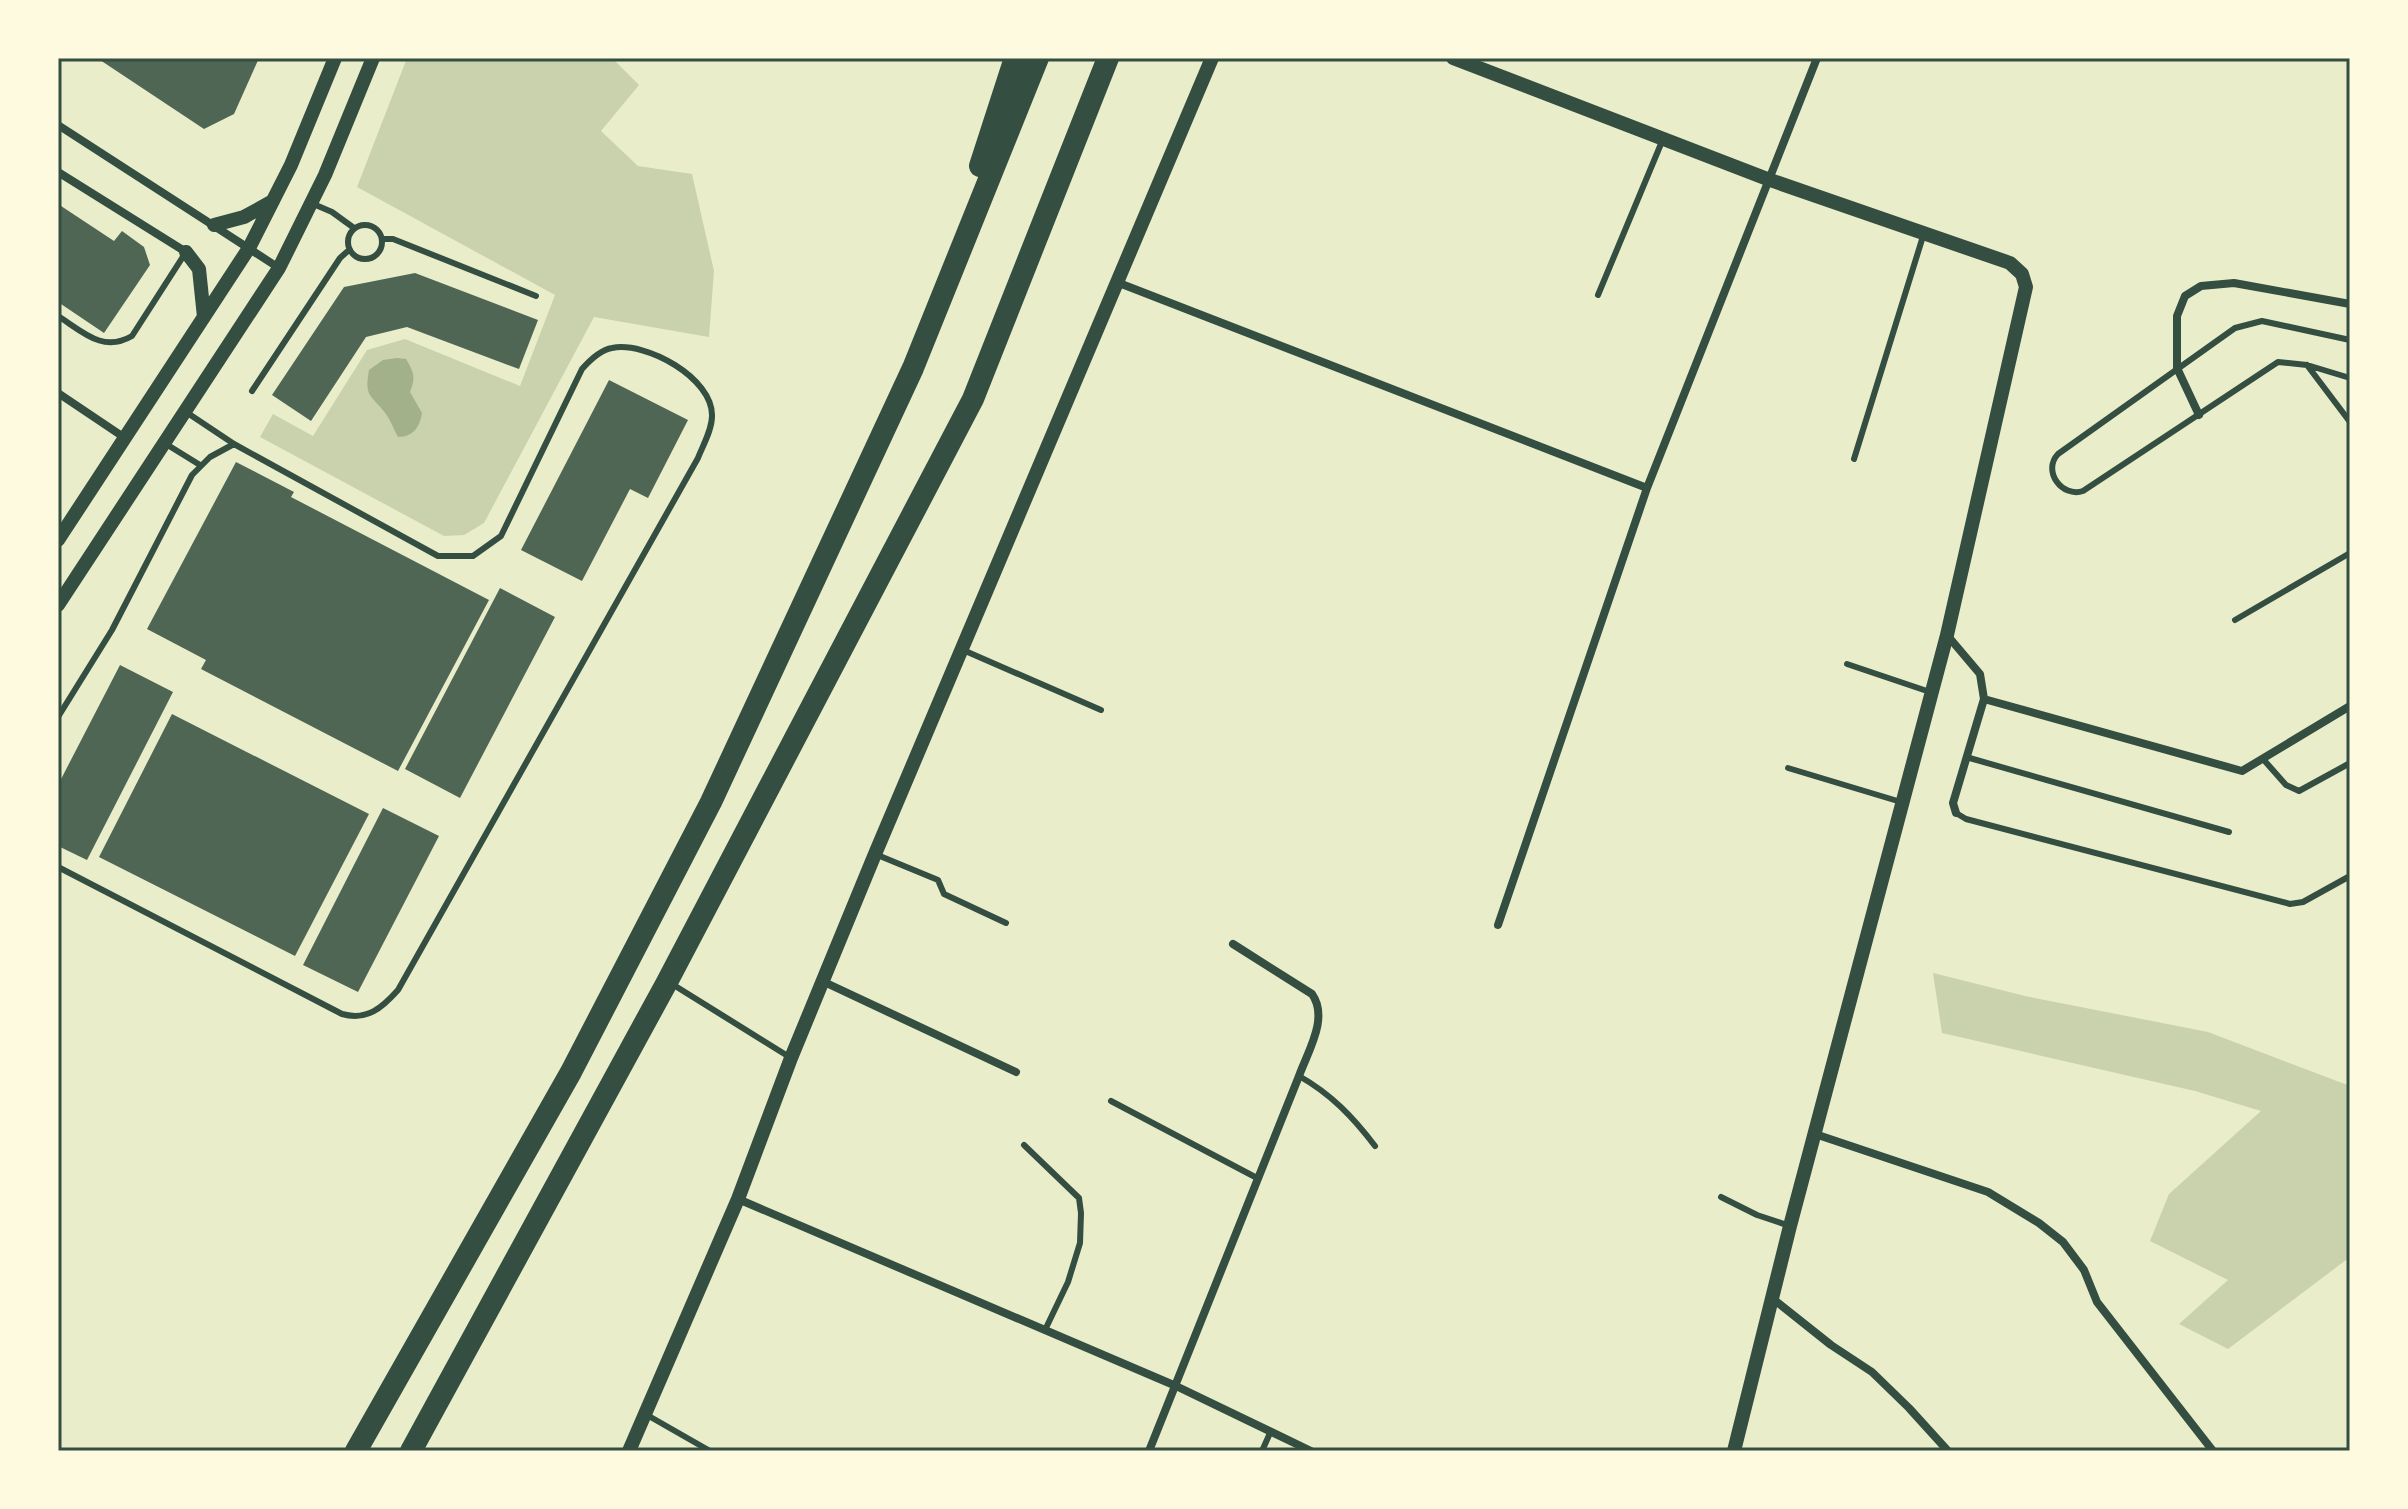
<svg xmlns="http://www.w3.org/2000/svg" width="2408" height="1509" viewBox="0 0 2408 1509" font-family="Quicksand,sans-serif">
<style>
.green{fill:#cad2ad}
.water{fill:#a3b18a}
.building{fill:#4f6655}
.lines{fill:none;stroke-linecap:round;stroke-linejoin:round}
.service{stroke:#344e41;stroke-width:6}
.minor{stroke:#344e41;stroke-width:8}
.tertiary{stroke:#344e41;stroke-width:14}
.trunk{stroke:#344e41;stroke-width:22}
.neatline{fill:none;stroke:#344e41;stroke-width:3}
</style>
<rect width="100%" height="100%" fill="#e9edc9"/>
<path class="green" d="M407 58H612L639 85 601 131 638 166 692 174 714 271 709 337 594 317 484 523 464 535 444 536 260 437 273 414 313 436 367 350 405 339 520 386 555 295 357 187Z
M1933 973 2025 996 2208 1032 2350 1086V1257L2228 1349 2179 1324 2228 1280 2150 1241 2169 1194 2261 1111 2195 1091 1942 1033Z"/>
<path class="water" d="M397 358 406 359C414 372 416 378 410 392L422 413C420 426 414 437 398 437 394 430 391 421 386 414 371 394 364 398 369 370L383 360Z"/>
<path class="building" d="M97 58H259L234 114 204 129Z
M58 204 114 241 122 231 144 247 150 265 104 333 58 302Z
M415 273 538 320 519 369 407 327 366 337 311 421 272 395 344 287Z
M609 380 688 420 648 498 630 489 582 581 521 550Z
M236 462 294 492 291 497 489 600 398 771 201 669 206 660 147 629Z
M500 588 555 617 460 798 405 769Z
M120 665 173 692 87 860 58 846V785Z
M172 714 369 814 295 956 99 857Z
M383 808 439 836 358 992 303 965Z"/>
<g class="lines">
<path class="service" d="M311 203 332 212 354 228
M348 242a17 17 0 1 1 34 0a17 17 0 1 1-34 0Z
M382 239H393L536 296
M1598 295 1663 139
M58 316C83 332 103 353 132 336L186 252
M2350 340 2262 321 2235 328 2058 454C2042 471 2062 498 2083 491L2278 362 2307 365 2350 378
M2307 365 2350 422
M252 391 340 258 349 250
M166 444 200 465
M1854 459 1924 233
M2235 620 2350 553
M963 650 1101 710
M1847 664 1930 692
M58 717 112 630 192 475 210 457 234 444
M1966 757 2229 832
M2263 759 2286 785 2299 791 2350 763
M1788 768 1901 802
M1956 813 1966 819 2290 904 2303 902 2350 876
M875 854 938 880 944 894 1006 923
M58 867 342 1014C367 1021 382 1008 398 990L698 458C703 445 712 430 712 416 713 378 646 341 612 348 600 350 590 360 582 369L501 536 473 556H438L234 444 186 412
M672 984 791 1058
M1299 1076C1331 1094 1353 1117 1375 1146
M1111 1101 1257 1178
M1024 1145 1079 1198 1081 1213 1080 1243 1068 1282 1045 1330
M1721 1197 1757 1215 1790 1226
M647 1415 710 1451
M1262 1451 1270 1433"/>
<path class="minor" d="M58 125 279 268
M58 172 186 252
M1119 283 1647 488
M58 393 125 438
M2199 415 2177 368V316L2185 296 2201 286 2234 283 2350 304
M1947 635 1980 674 1984 699 2242 771 2350 706
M1956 813 1953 803 1984 699
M1498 925 1647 488 1817 58
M822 981 1016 1072
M1815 1134 1988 1192 2039 1223 2063 1242 2084 1270 2097 1302 2213 1451
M738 1199 1176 1386 1311 1451
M1772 1298 1831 1345 1872 1372 1909 1408 1948 1451
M1149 1451 1299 1076C1308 1051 1329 1018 1312 994L1233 944"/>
<path class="tertiary" d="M1453 58 1770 180 2010 263 2022 274 2026 287 1947 635 1790 1226 1734 1451
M214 225 244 217 273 201
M186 252 199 269 204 317
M58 540 249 248 291 165 335 58
M58 605 279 268 325 175 373 58
M629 1451 738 1199 791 1058 875 854 1212 58"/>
<path class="trunk" d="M980 166 1015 58
M356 1451 571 1072 711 802 913 368 1038 58
M411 1451 666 984 973 399 1108 58"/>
</g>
<rect width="2408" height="1509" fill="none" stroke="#fefae0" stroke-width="120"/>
<rect x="60" y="60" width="2288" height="1389" class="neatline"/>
</svg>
